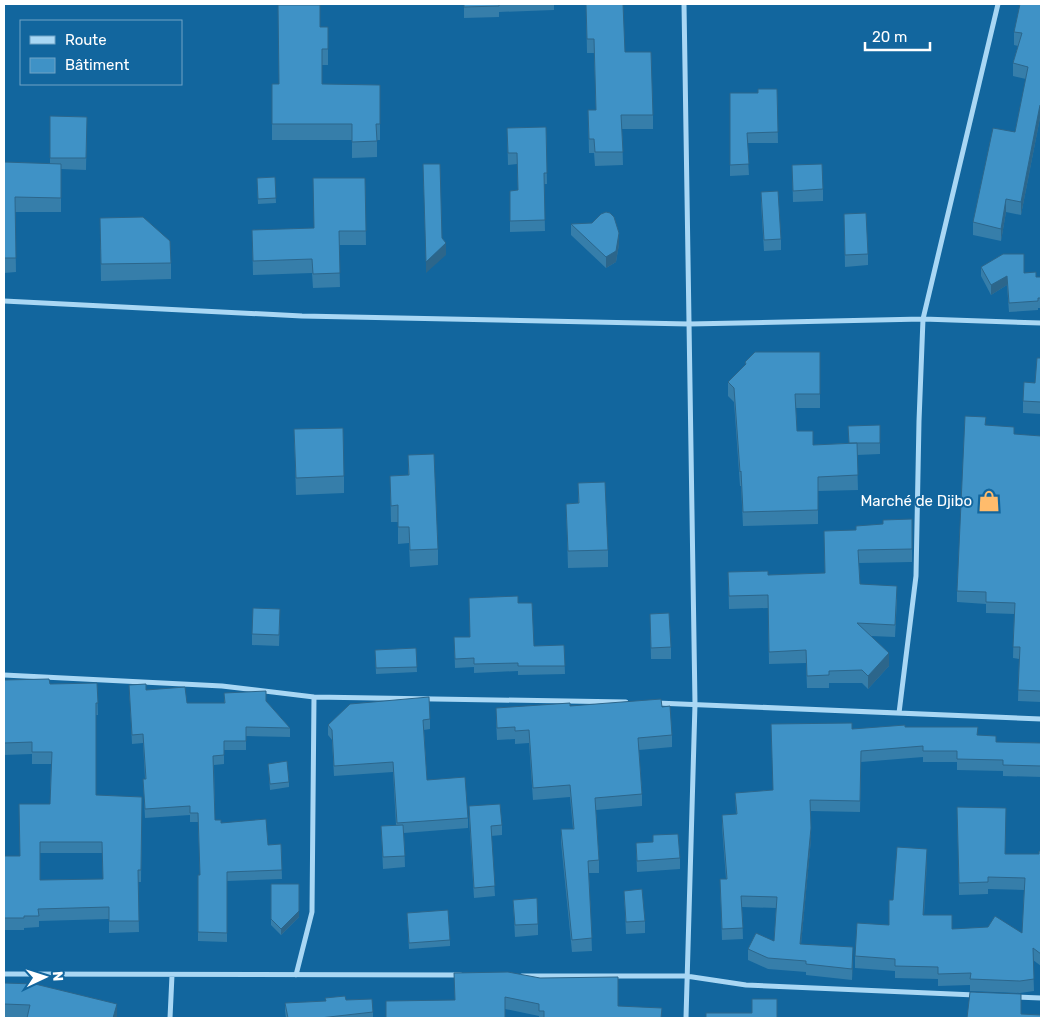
<svg xmlns="http://www.w3.org/2000/svg" width="1045" height="1022" viewBox="0 0 1045 1022" font-family="Rubik,sans-serif">
<style>
.lines{fill:none;stroke-linecap:round;stroke-linejoin:round}
.street{stroke:#a9d7f4;stroke-width:5}
.wall{fill:#367eaa;fill-rule:evenodd}
.shaded-wall{fill:#2c668b}
.building{fill:#3f92c6;stroke:#2c668b;fill-rule:evenodd}
.labels{text-anchor:middle;stroke-width:4;stroke-linejoin:round;paint-order:stroke}
.poi-label{font-size:15px;fill:#fff;stroke:#12669e;text-anchor:end}
</style>
<rect width="100%" height="100%" fill="#12669e"/>
<g class="lines">
<path class="street" d="M684 4 695 704 686 1018
M4 301 302 316 689 324 923 319 1041 323
M4 675 222 686 314 697 626 702
M657 703 1041 719
M899 713 916 576 919 421 923 319 998 4
M4 974 461 975
M296 975 312 912 314 697
M522 976H686L746 985 975 995
M1016 997 1041 998
M170 1018 172 975"/>
</g>
<path class="wall" d="M464 4H554V10L499 12V17L464 18Z
M586 4 625 52 653 115V129H622L623 165 595 166 594 153H589L588 110H596L594 53H587Z
M1041 4V118H1040L1021 215 1006 212 1001 241 973 235V222L1015 132 1026 79 1013 76V63L1018 46 1014 45V32Z
M320 27H328V65H322V84L380 85V140H377V157L352 158V140H272V84H279Z
M777 89 778 143H747L749 175 730 176V93H758Z
M50 116 87 117 86 170 61 169V212H15L16 272 4 273V162L50 164Z
M546 127 547 184H544L545 231 510 232V191L518 190 517 164 508 165 507 128Z
M792 165 823 189V201L793 202Z
M275 177 276 203 258 204 257 178Z
M365 178 366 245H339L340 287 313 288 312 273 253 275 252 230 314 228Z
M761 192 781 239V250L764 251 761 204Z
M844 214 868 254V265L845 267Z
M100 218 171 263V279L101 281Z
M571 224 619 244 616 262 606 268 571 235Z
M981 267 1024 273 1036 277H1041V308H1038V310L1009 312 1007 285 991 295 981 276Z
M820 352V408H796L797 431 813 445 849 443 880 425V454L857 455 858 490 818 491V524L743 526 741 486H740L734 402 728 396V382L745 365V362Z
M1041 358V414L1023 413V401L1035 383Z
M986 425 1014 434 1041 436V702L1018 701 1019 659 1013 658 1014 614 986 613V604L957 602V591Z
M294 429 344 476V493L296 495Z
M408 455 438 549V565L410 567 409 543 398 544V522H391L390 476 408 475Z
M578 483 608 550V567L568 568 566 504 578 503Z
M912 519V562L859 563 860 584 897 599 895 637 871 636 889 666 868 689 862 683H829V688H807L806 663 769 664 768 608 729 609 728 572 768 575 825 573 824 531 856 530Z
M518 603 534 646 564 645 565 674 518 675V671L474 673V667L455 668 454 637H470Z
M650 614 671 647V659H651Z
M280 620 279 646 252 645V634Z
M416 648 417 672 376 674 375 650Z
M4 680 50 684 97 683 98 715H96V795L142 797 141 882H138L139 932 109 933V919L39 921V927L24 928V930H4V856H20L50 804 51 764H32V754L4 755ZM40 853H102L103 879 40 880Z
M129 685 146 690 187 703H224V693L266 701 290 728V737L246 736V750H224V764L214 765 215 820 268 845 281 844 282 879 227 881V942L198 941V875H200L198 822H190V815L145 818 143 779H145L143 743 132 744Z
M570 706 662 707 672 735V747L639 750 642 794V806L596 810 599 860V873H589L592 951 572 952 561 842V829H573L570 797 533 800 529 743 515 744V739L497 740 496 720V708Z
M430 719V729L424 730 427 780 468 818V828L404 833 405 867 383 869 381 826 396 825 393 772 334 776 332 740 328 735V725Z
M905 727 977 735 996 742 1041 743V777L1003 776V771L957 770V762H923V757L861 762 860 812 811 811V839L801 944 853 958 852 980 806 975V972L768 969 748 960V949L774 941 776 908 742 907 743 939 722 940 720 879H726L722 827V815L736 814 735 793 772 790 852 729Z
M268 764 289 782V787L270 790Z
M469 806 502 825V835L491 836 495 896 474 898 469 817Z
M957 807 1006 854H1039L1041 851V966L1033 960 1034 991 1020 993 970 991V985L938 986V979L895 978V971L855 968V956L889 925 893 900 927 861 924 915 952 929 1022 933 1024 890 988 889V894L959 895Z
M653 835 680 858V869L637 872 636 843 653 842Z
M271 884 299 917 281 935 271 925Z
M624 891 645 921V933L626 934Z
M513 900 538 924V935L515 937Z
M407 913 450 940V946L409 949Z
M454 973 618 1006 662 1018H539V1016L505 1009 455 1000Z
M4 983 117 1018H4Z
M346 1000 373 1012V1018H286L285 1011V1003Z"/>
<path class="shaded-wall" d="M1040 105V118L1021 215V202Z
M1006 199V212L1001 241V229Z
M619 233V244L616 262 606 268V257Z
M446 243V255L426 273V262Z
M1007 276V285L991 295V285Z
M889 653V666L868 689V676Z
M811 828V839L800 955V944Z
M927 849V861L923 927V915Z
M299 884V917L281 935V929Z
M853 947V958L852 980V969Z
M117 1004V1018H113Z"/>
<path class="building" d="M464 4H499V6L464 7Z
M586 4H623L625 52H651L653 115H621L623 152H595L594 139H589L588 110H596L594 39H587Z
M1020 4H1041V105H1040L1021 202 1006 199 1001 229 973 222 993 128 1015 132 1028 67 1013 63 1022 33 1014 32Z
M278 5H320V27H328V49H322V84L380 85V124H376L377 141 352 142V124H272V84H279Z
M758 89H777L778 132 747 133 749 164 730 165V93H758Z
M50 116 87 117 86 158H50Z
M546 127 547 173H544L545 220 510 221V191L518 190 517 153H508L507 128Z
M4 162 61 164V198L15 197 16 258H4Z
M423 164H440L442 238 446 243 426 262Z
M822 164 823 189 793 191 792 165Z
M275 177 276 198 258 199 257 178Z
M313 178H365L366 231H339L340 273 313 274 312 259 253 261 252 230 314 228Z
M778 191 781 239 764 240 761 192Z
M606 212 610 213 614 217 619 233 616 251 606 257 571 224 592 223 601 214Z
M866 213 868 254 845 255 844 214Z
M143 217 170 241 171 263 101 264 100 218Z
M1003 254H1024V273L1036 272V277H1041V298H1038V301L1009 303 1007 276 991 285 981 267Z
M755 352H820V394H795L797 431H813V445L857 443 858 475 818 477V510L743 512 741 471 740 472 734 388 728 382 746 364 745 362Z
M1037 358H1041V402L1023 401 1024 382 1035 383Z
M965 416 986 417 985 425 1014 427V434L1041 436V691L1018 690 1020 647H1013L1015 603 986 602V592L957 591Z
M880 425V443H849L848 426Z
M343 428 344 476 296 478 294 429Z
M434 454 438 549 410 550 409 527H398V505L391 506 390 476 409 475 408 455Z
M605 482 608 550 568 551 566 504 579 503 578 483Z
M912 519V549L858 550 860 584 897 586 895 625 857 623 889 653 868 676 862 670 829 671V675L807 676 806 650 769 652 768 595 729 596 728 572 768 571V575L825 573 824 531 856 530V526L883 524V520Z
M518 596V603H532L534 646 564 645 565 666H518V663L474 664V658L455 659 454 637H470L469 598Z
M253 608 280 609 279 635 252 634Z
M669 613 671 647 651 648 650 614Z
M416 648 417 667 376 668 375 650Z
M49 679 50 684 97 683 98 703H96V795L142 797 141 870H138L139 921H109V907L38 909 39 916H24V918H4V856H20L19 804H50L52 752H32V742L4 743V680ZM40 842H102L103 879 40 880Z
M146 684V690L185 687 187 703H225L224 693 266 691V701L290 728 246 727V741H224V755L213 756 215 820H221V823L266 819 268 845 281 844 282 870 227 872V933L198 932V875H200L198 813H190V806L145 809 143 779H146L143 734 132 735 129 685Z
M429 697 430 719 423 720 427 780 465 777 468 818 397 823 393 762 334 766 332 730 328 725 350 704Z
M661 699 662 707 670 706 672 735 638 738 642 794 595 798 599 860 588 861 592 938 572 940 561 829H574L570 785 533 788 529 730 515 731V727L497 728 496 708 570 703V706Z
M852 723V729L905 725V727H978L977 735 996 736V742L1041 743V766L1003 765V760L957 759V751H923V746L861 751 860 801 810 800 811 828 800 944 853 947 852 969 806 964V961L768 958 748 949 756 933 774 941 777 897 741 896 743 928 722 929 720 879H727L722 815 737 814 735 793 773 790 771 724Z
M287 761 289 782 270 784 268 764Z
M500 804 502 825 491 826 495 886 474 888 469 806Z
M957 807 1006 808 1005 854H1039V851H1041V954L1033 948 1034 979 1020 981 970 979 971 973 938 974V967L895 966V959L855 956 857 923 889 925V900H893L897 847 927 849 923 915H952V929L988 927 995 916 1022 933 1025 878 988 877V882L959 883Z
M403 825 405 856 383 857 381 826Z
M678 834 680 858 637 861 636 843 653 842V835Z
M271 884H299V911L281 929 271 919Z
M642 889 645 921 626 922 624 891Z
M537 898 538 924 515 925 513 900Z
M448 910 450 940 409 943 407 913Z
M508 972 540 978 618 977V1006L662 1008 661 1018H544V1011H539V1004L505 997V1018H386V1001L455 1000 454 973Z
M4 983 35 984 117 1004 113 1018H27L30 1005 4 1004Z
M970 992 1021 994V1014L1041 1015V1018H967Z
M345 996 346 1000 372 999 373 1012 320 1018H288L285 1003 326 1001 325 998Z
M752 999H777V1018H706V1013H752Z"/>
<defs>
<g id="shop-bare" transform="scale(1.725)"><path d="M-5-2.5h2.3a2.7 3.5 0 0 1 5.4 0H5L5.5 6h-11ZM-1.5-2.5h3a1.5 2.3 0 0 0-3 0Z" fill="#ffbc6c" stroke="#12669e" stroke-width="2.5" paint-order="stroke"/></g>
</defs>
<g fill-rule="evenodd">
<use href="#shop-bare" x="989" y="501"/>
</g>
<g class="labels">
<g class="poi-label">
<text x="972" y="506">Marché de Djibo</text>
</g>
</g>
<rect width="1045" height="1022" fill="none" stroke="#ffffff" stroke-width="10"/>
<rect x="20" y="20" width="162" height="65" fill="#12669e" stroke="#71a3c5"/>
<rect x="30" y="36" width="25" height="8" fill="#a9d7f4" stroke="#71a3c5"/>
<text x="65" y="45" font-size="15" fill="#ffffff">Route</text>
<rect x="30" y="58" width="25" height="15" fill="#3f92c6" stroke="#71a3c5"/>
<text x="65" y="70" font-size="15" fill="#ffffff">Bâtiment</text>
<g transform="translate(45 977) rotate(86)" stroke="#12669e" stroke-width="4" paint-order="stroke">
<path d="M0-4L9 19L0 12L-9 19Z" fill="#ffffff"/>
<text y="-8" font-size="14" font-weight="bold" text-anchor="middle" fill="#ffffff">N</text>
</g>
<path d="M865 42v8h65v-8" fill="none" stroke="#ffffff" stroke-width="2.5"/>
<text x="872" y="42" font-size="15" fill="#ffffff" stroke="#12669e" stroke-width="4" paint-order="stroke">20 m</text>
</svg>
